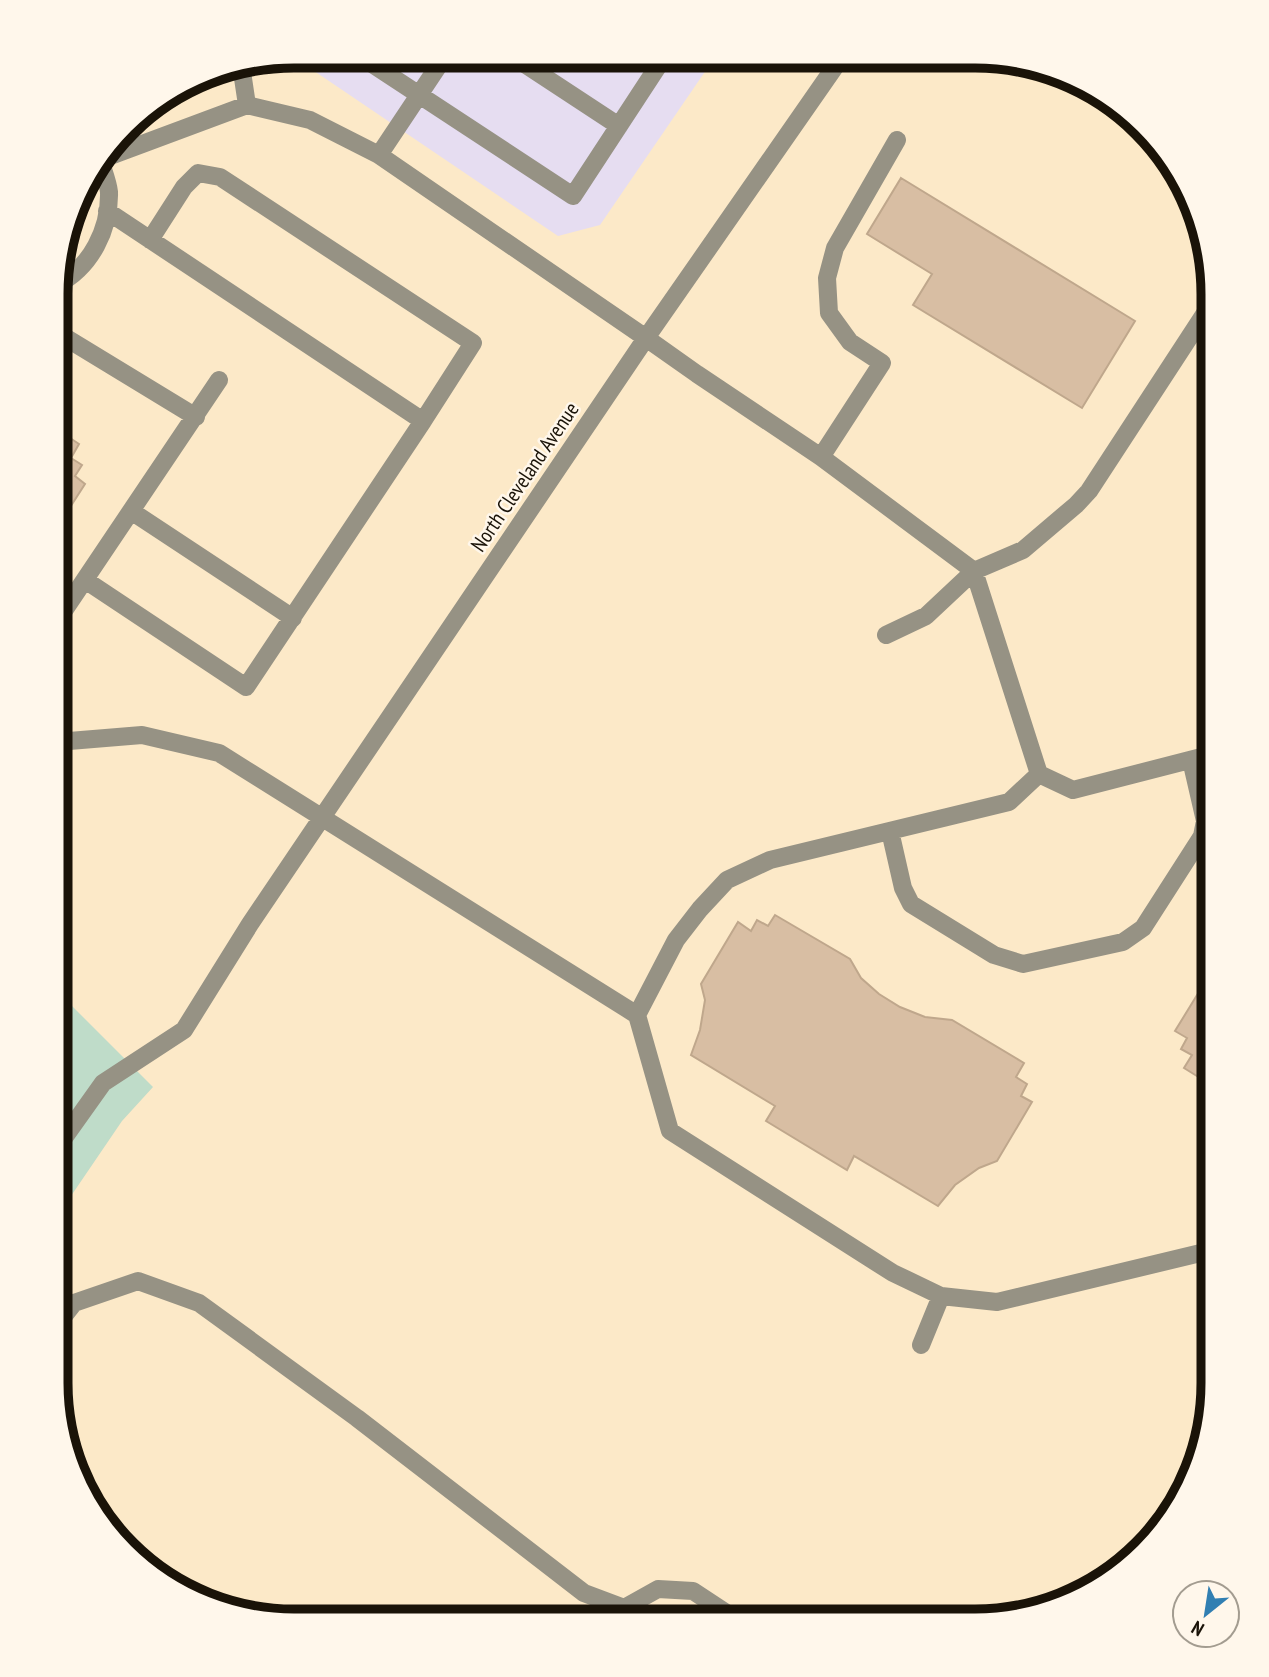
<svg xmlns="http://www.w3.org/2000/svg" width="1269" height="1677" viewBox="0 0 1269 1677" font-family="'PT Sans Narrow',sans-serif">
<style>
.commercial{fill:#e6ddf1}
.green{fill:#bfdcc9}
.building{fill:#d8bea3;stroke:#bfa78c;stroke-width:2}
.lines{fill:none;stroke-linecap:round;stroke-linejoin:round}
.minor{stroke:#969284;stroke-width:18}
.labels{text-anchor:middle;stroke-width:5;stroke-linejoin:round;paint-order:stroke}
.street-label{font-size:21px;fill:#1a1308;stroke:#fff7eb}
.rim{fill:none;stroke:#1a1308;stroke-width:9}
</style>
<rect width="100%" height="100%" fill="#fce9c8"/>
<path class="commercial" d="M292 56H295L715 57 600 225 558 236Z"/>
<path class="green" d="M57 991 153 1087 122 1121 56 1218Z"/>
<path class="building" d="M901 178 1135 321 1082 408 913 305 932 274 867 234Z
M58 430 79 444 71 458 82 465 75 476 85 484 58 526Z
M775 915 850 959 861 978 879 994 900 1007 925 1017 952 1020 1024 1063 1016 1077 1027 1084 1021 1096 1032 1102 997 1161 979 1168 955 1185 938 1206 854 1156 847 1170 766 1121 775 1106 691 1055 700 1030 705 1000 701 984 738 922 751 931 757 920 768 926Z
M1213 969V1086L1184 1068 1192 1055 1181 1049 1187 1038 1175 1031Z"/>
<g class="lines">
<path class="minor" d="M360 56 573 196 664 57
M514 57 619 126
M241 65 247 105 310 120 379 155 646 338 697 374 821 457 974 571 1039 774
M379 155 445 56
M102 159 247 105
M150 240 184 187 198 173 220 177 473 343 423 421
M58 284C91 267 110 229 109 192 108 182 103 170 100 160
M58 333 196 417
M821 457 882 363 850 342 829 313 827 278 835 248 897 140
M131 511 293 618
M85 580 246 687 423 421 107 211
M57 621 219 380
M886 635 926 616 974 571 1023 550 1076 505 1089 491 1213 301
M57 742 142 735 219 753 637 1015
M890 831 903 888 911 904 994 955 1023 964 1123 942 1143 928 1202 836 1205 821 1191 760
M56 1149 103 1083 184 1030 250 924 646 338 841 58
M1213 1250 997 1302 941 1296 893 1273 670 1131 637 1015 676 940 700 909 727 880 770 860 1009 802 1039 774 1073 790 1213 754
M56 1326 74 1303 138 1281 199 1303 357 1418 584 1593 624 1608
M921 1345 941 1296
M612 1620 624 1608 658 1589 693 1591 737 1620"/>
</g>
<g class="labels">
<g class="street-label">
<text transform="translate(525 477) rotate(-56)" y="7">North Cleveland Avenue</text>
</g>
</g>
<path d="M0 0H1269V1677H0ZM294 68H975A226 226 0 0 1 1201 294V1383A226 226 0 0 1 975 1609H294A226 226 0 0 1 68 1383V294A226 226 0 0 1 294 68Z" fill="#fff7eb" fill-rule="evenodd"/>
<path class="rim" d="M294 68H975A226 226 0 0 1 1201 294V1383A226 226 0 0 1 975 1609H294A226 226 0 0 1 68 1383V294A226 226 0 0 1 294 68Z"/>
<g transform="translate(1206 1614) rotate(210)"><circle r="33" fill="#fff7eb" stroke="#a39c90" stroke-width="2"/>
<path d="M0-5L12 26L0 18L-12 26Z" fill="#317fb2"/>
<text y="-10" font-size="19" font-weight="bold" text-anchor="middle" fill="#1a1308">N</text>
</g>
</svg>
